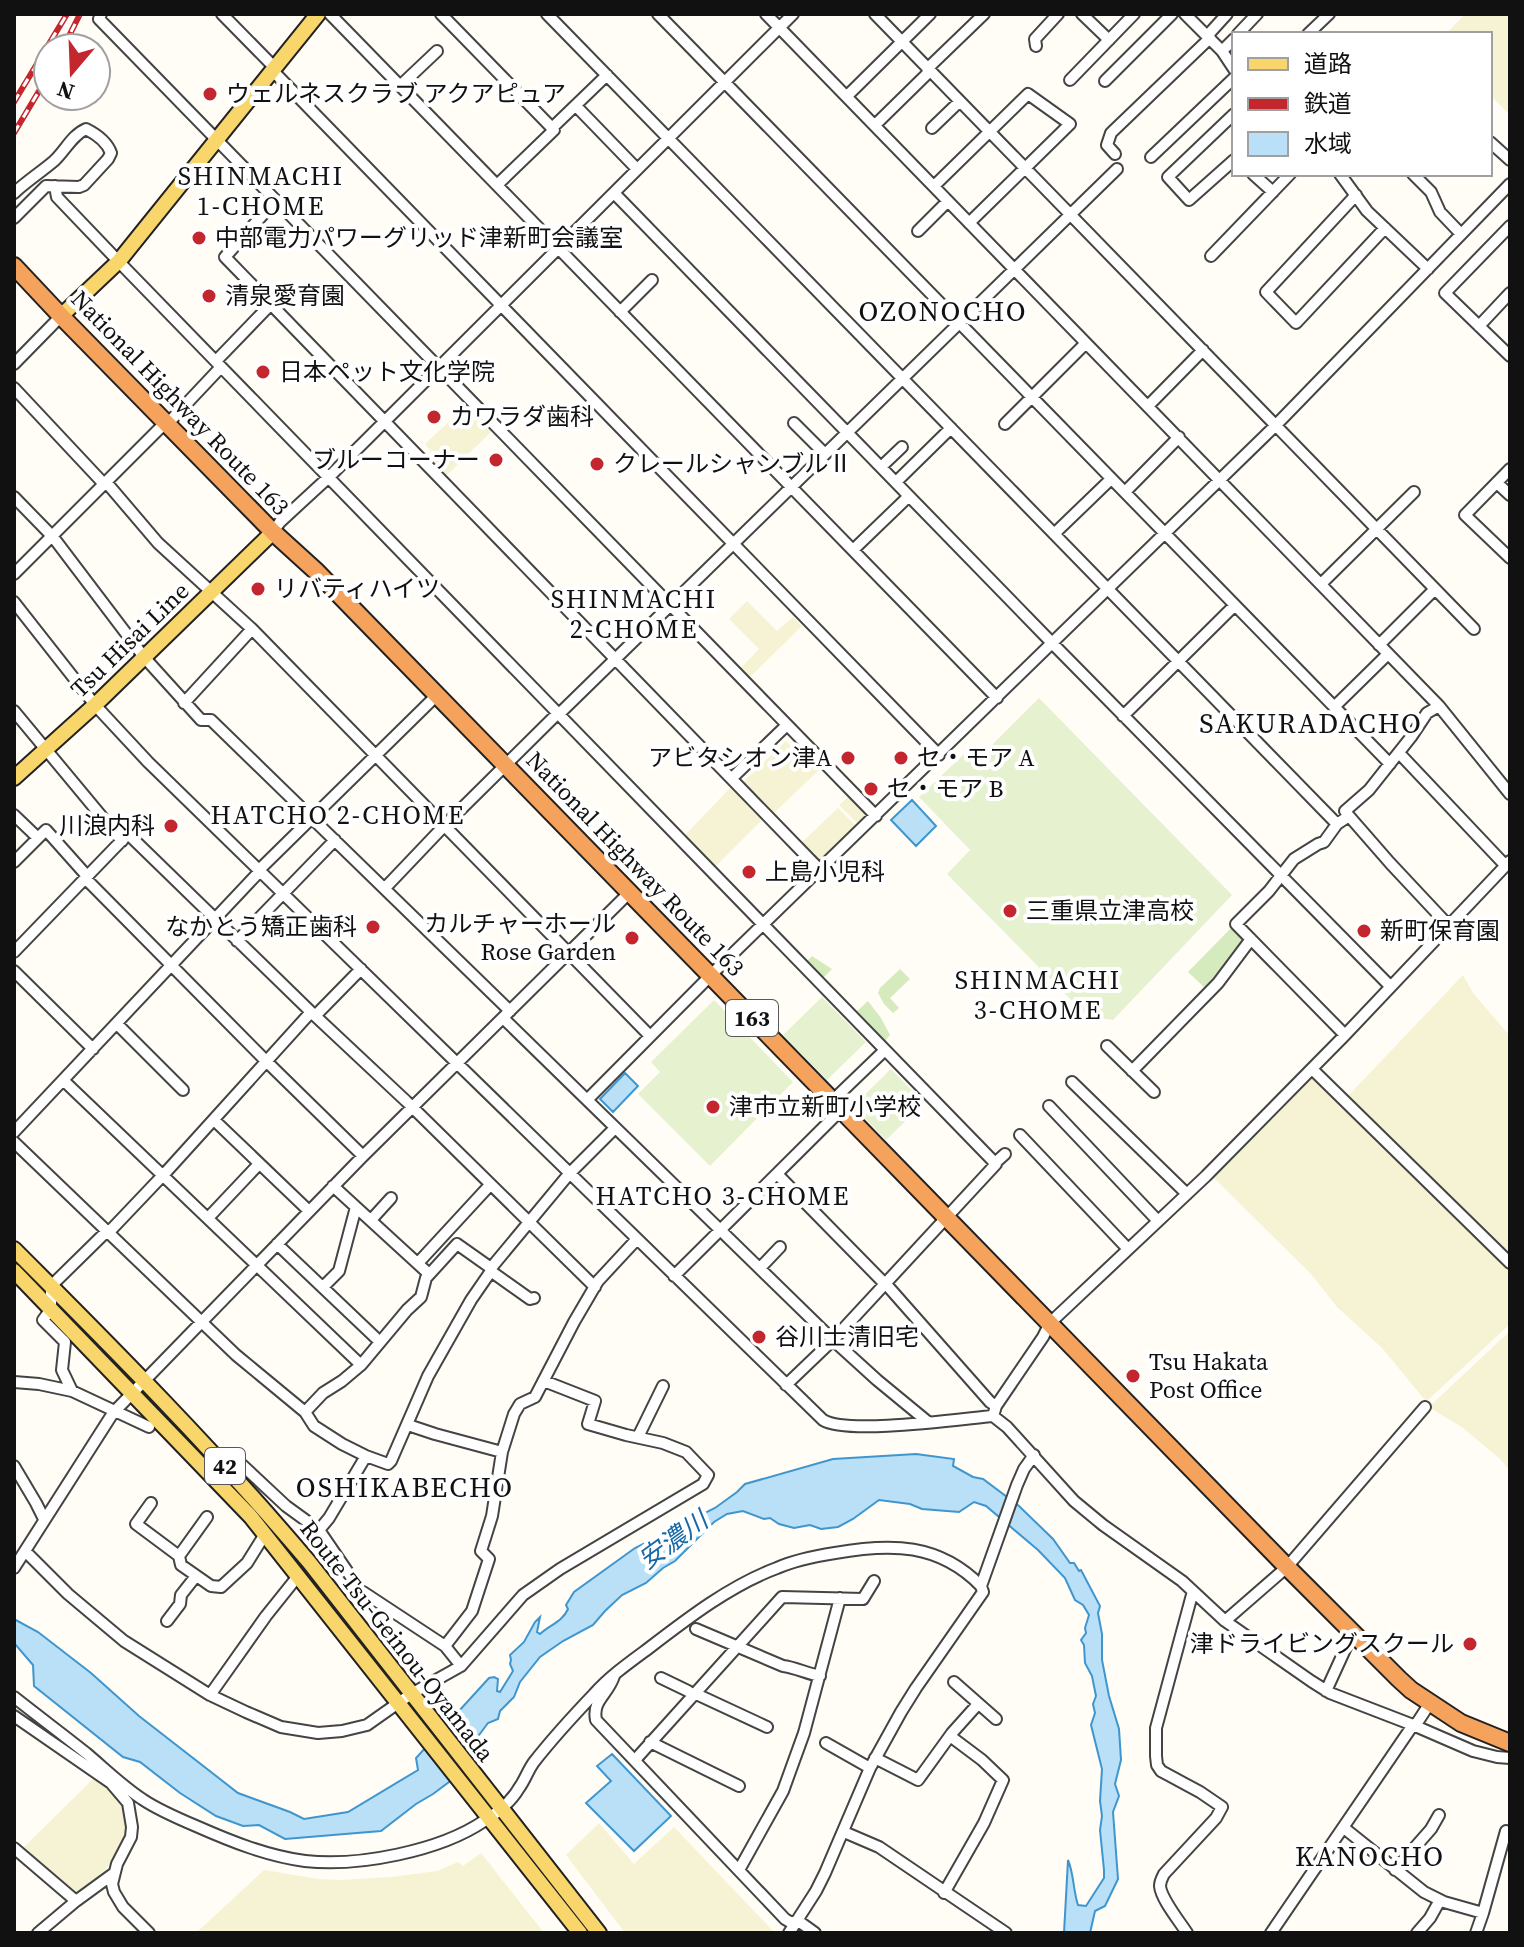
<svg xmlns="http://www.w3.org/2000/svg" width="1524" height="1947" viewBox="0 0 1524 1947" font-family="'Source Serif 4','Noto Sans JP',serif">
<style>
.farmland{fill:#f6f3d4}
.green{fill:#d5ebbd}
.pitch{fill:#e6f2cf}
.water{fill:#b9e0f7;stroke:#3f96cf;stroke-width:2}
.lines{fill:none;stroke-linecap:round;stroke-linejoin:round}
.minor-casing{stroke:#444;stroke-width:14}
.major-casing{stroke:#222;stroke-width:18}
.highway-casing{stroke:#222;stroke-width:20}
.minor{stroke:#fff;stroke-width:10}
.major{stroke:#f9d66b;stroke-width:14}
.highway{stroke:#f5a25d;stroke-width:16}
.rail-casing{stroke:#c4262e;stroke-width:6}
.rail{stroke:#fff;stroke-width:3;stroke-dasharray:9;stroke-linecap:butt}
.poi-dot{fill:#c4262e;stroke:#fff;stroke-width:3}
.labels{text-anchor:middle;stroke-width:8;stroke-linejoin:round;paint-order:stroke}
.shield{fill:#fff;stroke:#585858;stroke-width:2}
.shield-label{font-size:22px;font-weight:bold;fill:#111}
.poi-label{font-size:24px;fill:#111;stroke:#fff;text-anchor:start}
.street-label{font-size:24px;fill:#111;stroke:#fff}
.neighbourhood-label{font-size:26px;letter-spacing:2px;fill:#111;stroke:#fff}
.water-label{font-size:26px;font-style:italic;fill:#1768a6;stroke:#fff}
.quarter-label{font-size:28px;letter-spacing:2px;fill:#111;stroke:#fff}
</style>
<rect width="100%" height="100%" fill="#fffdf5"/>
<path class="farmland" d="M1465 14H1510V115L1490 95V34H1446Z
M469 403 494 429 444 478 424 458 431 451 425 444Z
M747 601 777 631 793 617 802 626 748 679 739 670 759 649 729 619Z
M786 741 795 750 800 745 821 768 773 814 742 783Z
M732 786 765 817 715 867 685 835Z
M849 796 869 817 860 826 839 805Z
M838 808 858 828 820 865 800 844Z
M1463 975 1473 993 1510 1036V1257L1347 1097Z
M1311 1074 1510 1268V1324L1428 1400H1425L1382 1348 1337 1307 1311 1274 1213 1177Z
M1510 1331V1471L1500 1459 1463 1428 1432 1409V1404Z
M95 1777 115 1794 121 1803 125 1813 127 1826 125 1838 109 1865 96 1881 80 1893 75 1894 21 1850Z
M599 1823 634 1864 674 1827 775 1933H625L566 1855Z
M481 1853 544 1933H196L264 1870 319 1879 340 1880 391 1877 437 1871 458 1862 463 1866Z"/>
<path class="green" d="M1233 926 1243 938 1242 942 1205 988 1188 972Z
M812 956 832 969 822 979 806 962Z
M900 969 910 979 890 998 899 1008 893 1013 884 1004 878 993 880 988Z
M868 1001 881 1018 890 1035 885 1041 856 1012Z"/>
<path class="pitch" d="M1039 698 1232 895 1113 1020 1087 1016 947 874 970 850 919 797 964 754 974 763Z
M822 997 866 1042 827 1080 783 1035Z
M714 1000 793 1082 710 1166 638 1094 660 1072 651 1062Z
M891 1069 924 1103 886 1140 853 1106Z"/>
<path class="water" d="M912 800 936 826 916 846 891 820Z
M625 1073 638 1086 613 1112 600 1099Z
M916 1454 954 1459 953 1466 973 1477 983 1479 1019 1506 1053 1539 1070 1563H1074L1079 1571 1081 1570 1100 1606 1098 1613 1102 1634V1660L1109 1696 1119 1729 1121 1760 1115 1784 1119 1796 1113 1812 1118 1879 1105 1906 1095 1911 1090 1933H1064L1068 1860C1074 1874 1073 1890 1078 1905L1086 1906 1104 1878V1870L1100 1830 1102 1816 1100 1801 1102 1769 1091 1725 1095 1713 1093 1704 1096 1696 1092 1676 1085 1663 1084 1645 1081 1640 1086 1633 1085 1628 1089 1615 1083 1605 1075 1600 1065 1578 1038 1550 986 1506 974 1502 959 1512 922 1509 910 1504 879 1500 853 1519 838 1527 821 1529 810 1525 794 1528 779 1524 770 1518 764 1519 743 1511 727 1514 714 1522 675 1561 663 1568 646 1583 622 1595 605 1611 593 1625 563 1641 540 1657 520 1682 514 1697 500 1711 498 1719 488 1723 465 1754 449 1782 433 1794 416 1804 381 1831 285 1839 259 1825 243 1826 216 1816 180 1793 140 1762 123 1757 34 1686 33 1665 14 1643V1619L38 1632 91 1673 139 1716 238 1793 290 1812 304 1819 348 1812 418 1770 416 1758 489 1678 494 1677 498 1679 497 1691 500 1692 513 1671 510 1664 511 1660 510 1655 524 1642 535 1622 540 1617 537 1632 540 1634C550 1625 563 1621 568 1609L566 1605 574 1592 635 1548 715 1508 737 1492 745 1484 833 1459Z
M612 1754 671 1816 634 1851 586 1803 611 1781 597 1766Z"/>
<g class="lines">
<g class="minor-casing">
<path id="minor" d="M101 14 99 19 876 816
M222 14 275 68
M330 14 997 698
M441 14 554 130 497 185
M547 14 1337 824
M658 14 1390 764
M766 14 1439 706 1510 794
M875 14 1474 629
M1082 14 1109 40
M1185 14 1222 51 1234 69
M1238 34 1257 14
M1308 34 1329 14
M1207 36 1227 14
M1036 46 1035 39 1058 14
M1222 51 1234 39
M273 71 939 755
M1070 80 1134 14
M1105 81 1172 14
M400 86 437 51
M847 96 930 14
M576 106 637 169
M1234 114 1168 177 1189 200 1234 160
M875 125 927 74 928 68 984 14
M552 128 607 75
M932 128 959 102
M1490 142 1510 160
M1115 154 1107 145 1111 133 1210 38
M1151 157 1234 78
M1253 174 1273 192
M1340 174 1367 211 1428 269
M1413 174 1431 192 1440 212 1461 234
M55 186 57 197 122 265 996 1164 833 1340 786 1385
M934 186 1028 94 1070 124 969 223
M14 193C27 181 41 172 54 161 65 151 72 135 86 129 96 134 107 142 111 153L108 159 84 185 79 187 46 186 14 218
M614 193 1053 644 1390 986
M1356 195 1266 292 1296 323 1385 228
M276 200 225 257 820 870
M1510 226 1445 293 1510 356
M918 231 948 201
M1211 256 1290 174
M620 312 652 280
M1479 326 1510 293
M216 361 271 304
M14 364 61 316
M14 388 104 484
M1148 406 1203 350
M794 423 825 454
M1005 424 1086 343
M881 467 902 447
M1510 469 1465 515 1510 558
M106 482 158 543 252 629 650 1036
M896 482 951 428
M1497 483 1510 495
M1125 492 1179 437
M14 497 53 537 144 657 201 720H211L510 1011
M273 532 280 522 331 475 793 14
M1054 534 1111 479
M853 550 909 496
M14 574 159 429 173 418 221 367
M1321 584 1414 492
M14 602 95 705 148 762 823 1420C847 1435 960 1419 993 1416L1007 1427 1074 1501 1103 1525 1182 1581 1225 1621 1311 1681 1330 1693 1413 1725 1473 1751 1497 1757 1510 1758
M1379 645 1435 589
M184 703 252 629
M1334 707 1388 654
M14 711 122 841
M1123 716 1235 605
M1399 753 1505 865
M732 778 787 725
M14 815 38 838
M1349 816 1345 811 1369 790 1411 737 1427 713 1439 706
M14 862 46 830 87 876V880L267 1062 363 1156
M385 888 444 826 555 716 559 714 1117 169
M237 941 335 840
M14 952 128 834 311 1012 406 1101 595 1287
M14 971 93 1049
M315 1016 361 969
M503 1018 833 1340 877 1380 928 1422
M117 1024 183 1090
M1345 1035 1236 924 1269 891 1294 859 1318 844 1324 842 1337 824 1349 816 1390 863 1449 926
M1107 1046 1154 1092
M1312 1069 1510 1263
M1132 1071 1218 983 1251 939
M63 1080 361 1365
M1072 1082 1187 1194
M587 1100 715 971 1276 425 1510 184
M832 1101 884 1051
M1049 1106 1158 1221
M214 1120 309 1211
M14 1132 260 871 262 867 437 695
M1020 1135 1128 1249
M14 1142 236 1355 305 1412 314 1426 342 1444 366 1456 388 1464 391 1461 428 1376 471 1300 491 1271
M995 1163 1005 1154
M777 1174 885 1284
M333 1186 429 1274
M208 1218 259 1164
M371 1220 391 1198
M109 1232 167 1171 311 1012
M277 1244 380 1342
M418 1263 490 1185
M491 1268 569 1174 615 1128
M760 1268 780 1247
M674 1276 841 1110
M885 1283 990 1402 996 1406
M323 1287 339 1271 356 1207
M14 1382 39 1384 72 1391 149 1427
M72 1391 62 1370 65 1342 43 1320 51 1309V1286L106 1232
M305 1412 323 1393 342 1381 361 1365 407 1310 421 1297 426 1278 457 1244 491 1268 492 1272 530 1299 534 1298
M993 1416 996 1406 1043 1337 1050 1323 1206 1176 1345 1035 1510 861
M408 1425 435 1434 502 1452
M638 1437 663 1386
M14 1466 36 1503 44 1519
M226 1474 240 1463 286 1506 319 1530 360 1590 445 1646 461 1666
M151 1503 136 1524 179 1556
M207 1517 179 1556 181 1565 211 1586 221 1587 247 1563 265 1534
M319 1530 329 1518 366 1456
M26 1552 68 1594 124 1641 210 1695 246 1712 281 1727 318 1733 342 1731 367 1725 411 1694 461 1666 523 1595 560 1569 703 1484 708 1475 686 1452 663 1443 626 1435 588 1424 595 1401 544 1381
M14 1568 113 1413 363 1156 629 893
M167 1621 180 1604 181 1595 196 1576
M1225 1621 1287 1567 1425 1407
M696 1629 783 1666C794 1667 808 1674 820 1676
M445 1646 472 1611 489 1559 481 1551 492 1516 502 1452 514 1414 520 1404 535 1397 574 1322 598 1281 637 1239
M614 1676C608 1695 592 1700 596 1720L785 1919 790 1922H796
M661 1678 688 1691 692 1695
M954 1682 996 1719
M1326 1691 1353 1632
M694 1693 767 1727
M210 1695 266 1616 298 1576
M14 1697C38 1716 62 1734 86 1753 104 1768 122 1786 142 1799 158 1810 177 1818 196 1826 230 1841 267 1856 305 1861 358 1867 440 1851 484 1821 497 1813 511 1802 519 1788 525 1780 528 1770 534 1762 552 1739 573 1716 594 1694 610 1676 630 1662 649 1648 688 1618 731 1585 777 1568 795 1560 816 1556 835 1553 891 1543 939 1543 981 1586
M14 1716 111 1783 128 1803 132 1827 131 1837 117 1864 112 1884 114 1892 123 1907 149 1933
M1415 1726 1430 1703
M650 1742 739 1786
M826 1743 870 1768
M875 1758 918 1780 952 1733 978 1704
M635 1760 782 1597 863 1599 874 1581
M1344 1828 1424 1892 1444 1902 1483 1913 1506 1831
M844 1832 879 1847 1006 1933
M14 1848 76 1901
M739 1870 783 1791 804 1733 840 1598
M1395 1870 1431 1829 1439 1815
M944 1893 984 1823 1003 1780 982 1760 950 1736
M797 1920 815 1933
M38 1933 76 1901 113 1874
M789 1933 816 1891 825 1873 870 1768 901 1712 916 1688 983 1592 981 1586 1017 1485 1024 1469 1034 1455
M1187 1933C1180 1922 1161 1899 1160 1886 1160 1881 1162 1878 1164 1874L1216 1818 1222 1807 1200 1792 1161 1771 1157 1765 1156 1756V1728L1193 1591
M1271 1933 1413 1725
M1417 1933 1430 1918 1440 1900
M1476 1933 1483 1913"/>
</g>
<g class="major-casing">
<path id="major" d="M61 316 119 261 318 14
M14 778 95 705 273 532
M14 1249C115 1350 216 1452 309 1562L599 1933
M14 1271 251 1517 580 1933"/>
</g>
<g class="highway-casing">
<path id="highway" d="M14 266 61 316 273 532 317 572 1287 1567 1399 1679 1411 1690 1461 1723 1510 1743"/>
</g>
<use href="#minor" class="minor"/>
<use href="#major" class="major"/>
<use href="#highway" class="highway"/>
<g class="rail-casing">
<path id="rail" d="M63 48 80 14
M14 102 67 14
M14 133 48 76"/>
</g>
<use href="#rail" class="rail"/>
</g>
<g class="poi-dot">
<circle cx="210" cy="94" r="8"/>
<circle cx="199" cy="238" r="8"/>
<circle cx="209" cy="296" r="8"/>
<circle cx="263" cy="372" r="8"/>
<circle cx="434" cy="417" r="8"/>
<circle cx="496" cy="460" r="8"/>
<circle cx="597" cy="464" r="8"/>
<circle cx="258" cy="589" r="8"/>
<circle cx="848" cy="758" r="8"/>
<circle cx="901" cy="758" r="8"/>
<circle cx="871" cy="789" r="8"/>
<circle cx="171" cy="826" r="8"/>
<circle cx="749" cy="872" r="8"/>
<circle cx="1010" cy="911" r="8"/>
<circle cx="373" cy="927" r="8"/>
<circle cx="1364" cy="931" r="8"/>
<circle cx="632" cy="938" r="8"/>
<circle cx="713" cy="1107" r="8"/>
<circle cx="759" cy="1337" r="8"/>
<circle cx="1133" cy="1376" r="8"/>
<circle cx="1470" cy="1644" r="8"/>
</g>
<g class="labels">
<g class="shield">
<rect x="726" y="1000" width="52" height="36" rx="6"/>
<rect x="205" y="1448" width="40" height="36" rx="6"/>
</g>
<g class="shield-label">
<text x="752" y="1026">163</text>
<text x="225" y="1474">42</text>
</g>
<g class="poi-label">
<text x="226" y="102">ウェルネスクラブ アクアピュア</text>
<text x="215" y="246">中部電力パワーグリッド津新町会議室</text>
<text x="225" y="304">清泉愛育園</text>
<text x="279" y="380">日本ペット文化学院</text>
<text x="450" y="425">カワラダ歯科</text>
<text x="480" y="468" text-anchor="end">ブルーコーナー</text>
<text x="613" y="472">クレールシャンブルⅡ</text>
<text x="274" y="597">リバティハイツ</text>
<text x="832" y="766" text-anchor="end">アビタシオン津A</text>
<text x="917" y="766">セ・モア A</text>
<text x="887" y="797">セ・モア B</text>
<text x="155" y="834" text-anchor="end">川浪内科</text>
<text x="765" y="880">上島小児科</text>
<text x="1026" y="919">三重県立津高校</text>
<text x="616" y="932" text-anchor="end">カルチャーホール<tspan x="616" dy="28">Rose Garden</tspan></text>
<text x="357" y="935" text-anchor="end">なかとう矯正歯科</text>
<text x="1380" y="939">新町保育園</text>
<text x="729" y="1115">津市立新町小学校</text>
<text x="775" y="1345">谷川士清旧宅</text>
<text x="1149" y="1370">Tsu Hakata<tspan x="1149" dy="28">Post Office</tspan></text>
<text x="1454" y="1652" text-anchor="end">津ドライビングスクール</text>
</g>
<g class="street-label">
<text transform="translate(180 403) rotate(46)" y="8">National Highway Route 163</text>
<text transform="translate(130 640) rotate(-44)" y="8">Tsu Hisai Line</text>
<text transform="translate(635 864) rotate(46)" y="8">National Highway Route 163</text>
<text transform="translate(397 1641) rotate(52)" y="8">Route Tsu-Geinou-Oyamada</text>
</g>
<g class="neighbourhood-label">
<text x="261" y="185">SHINMACHI<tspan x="261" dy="30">1-CHOME</tspan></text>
<text x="634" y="608">SHINMACHI<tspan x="634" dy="30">2-CHOME</tspan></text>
<text x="338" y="824">HATCHO 2-CHOME</text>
<text x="1038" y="989">SHINMACHI<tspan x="1038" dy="30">3-CHOME</tspan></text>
<text x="723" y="1205">HATCHO 3-CHOME</text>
</g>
<g class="water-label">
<text transform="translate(673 1540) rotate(-36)" y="9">安濃川</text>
</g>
<g class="quarter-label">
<text x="943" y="321">OZONOCHO</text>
<text x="1311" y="733">SAKURADACHO</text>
<text x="405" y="1497">OSHIKABECHO</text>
<text x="1370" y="1866">KANOCHO</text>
</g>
</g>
<rect width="1524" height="1947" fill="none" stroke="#111111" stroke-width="32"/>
<rect x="1232" y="32" width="260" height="144" fill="#ffffff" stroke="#a0a0a0" stroke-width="2"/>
<rect x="1248" y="58" width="40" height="12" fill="#f9d66b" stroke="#a0a0a0" stroke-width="2"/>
<text x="1304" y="72" font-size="24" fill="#111111">道路</text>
<rect x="1248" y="98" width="40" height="12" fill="#c4262e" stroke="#a0a0a0" stroke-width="2"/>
<text x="1304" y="112" font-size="24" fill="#111111">鉄道</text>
<rect x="1248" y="132" width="40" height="24" fill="#b9e0f7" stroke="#a0a0a0" stroke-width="2"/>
<text x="1304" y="152" font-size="24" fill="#111111">水域</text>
<g transform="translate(72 72) rotate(199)"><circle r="38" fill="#ffffff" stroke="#a0a0a0" stroke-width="2"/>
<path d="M0-6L14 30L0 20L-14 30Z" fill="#c4262e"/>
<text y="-12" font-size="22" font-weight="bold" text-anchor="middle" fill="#111111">N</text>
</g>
</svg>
